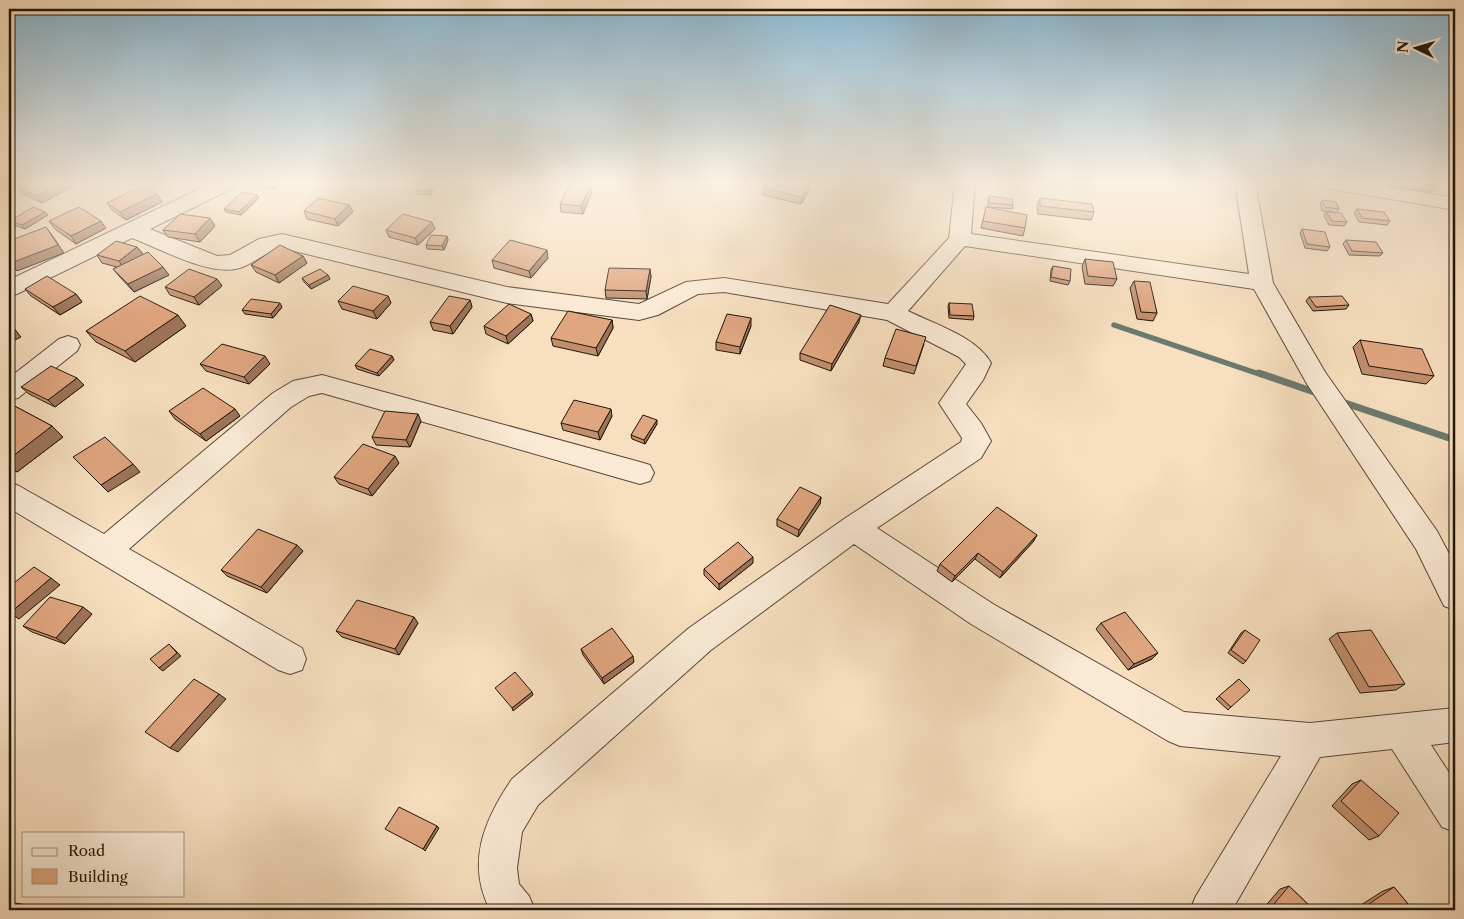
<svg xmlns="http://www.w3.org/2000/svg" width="1464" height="919" viewBox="0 0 1464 919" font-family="'Libre Caslon Text',serif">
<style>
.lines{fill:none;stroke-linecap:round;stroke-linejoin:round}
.stream-far1{stroke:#6b7a6f;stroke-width:5.5}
.stream{stroke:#6b7a6f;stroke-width:7}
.minor-casing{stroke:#564839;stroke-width:2}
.minor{fill:#faead5;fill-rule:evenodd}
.wall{fill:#c18f6e;stroke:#21160c}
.shaded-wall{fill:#9d745a;stroke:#21160c}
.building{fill:#e0a680;stroke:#21160c}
</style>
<rect width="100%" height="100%" fill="#f7dfbf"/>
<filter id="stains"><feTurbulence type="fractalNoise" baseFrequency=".004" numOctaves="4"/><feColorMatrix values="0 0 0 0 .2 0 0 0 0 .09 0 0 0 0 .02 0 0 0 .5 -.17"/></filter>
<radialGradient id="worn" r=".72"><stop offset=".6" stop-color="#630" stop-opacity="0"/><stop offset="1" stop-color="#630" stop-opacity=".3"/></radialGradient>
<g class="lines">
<path class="stream-far1" d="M1114 325 1262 375"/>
<path class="stream" d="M1259 373 1320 394
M1339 401 1455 440"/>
<g class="minor-casing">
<path id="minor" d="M214 182H240L237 186 150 229 217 256 230 255 259 239 282 234 507 287 639 304 686 282 724 278 888 304 949 238 955 182H975L971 234 1249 274 1235 182H1255L1273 283 1325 372 1437 531 1455 565V610L1444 606 1416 549 1307 384 1254 289 965 246 908 311C934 324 977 337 991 363L983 380 966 404 981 423 991 441 981 458 877 528 993 604 1184 712 1310 723 1455 708V742L1431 745 1455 782V832L1442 827 1392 749 1320 757 1232 910H1190L1196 896 1281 756 1180 746 1168 741 971 624 854 544 711 650 538 805 522 832 517 868 519 884 529 896 535 910H490C466 863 484 820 512 779L689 628 844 519 961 442 962 438 939 403 966 364 959 357 887 320 724 292 698 294 658 315 639 320 507 303 282 248C266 251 255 263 240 268 210 277 161 249 132 238L17 294 9 296V280Z
M580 182H600C595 189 590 189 582 187Z
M1316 182H1361L1455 198V210L1326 188 1319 186Z
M68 336 77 339 80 345 77 351 18 398 9 400V378L59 339Z
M322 375 640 462 650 465 654 473 650 481 640 484 322 393 309 396 291 407 129 549 302 648 306 659 302 670 290 674 278 670 9 508V482L19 486 104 534 273 393 293 381Z"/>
</g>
<use href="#minor" class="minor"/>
</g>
<path class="wall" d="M25 182H71L74 186 42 203 23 194 17 186Z
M251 182H283L274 189 252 184Z
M438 182 431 195 418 194 416 191Z
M1386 182H1437L1438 185 1432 192 1388 187Z
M763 188 810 189 801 204 763 195Z
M592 192 583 214 561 212 560 204Z
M157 194 162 202 126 220 112 210 107 203Z
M257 195 259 198 241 215 226 212 224 209Z
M989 196 1013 205 1012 209 988 207V200Z
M1040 198 1094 212 1091 220 1038 214 1037 206Z
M1322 200 1339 209 1336 213 1347 222 1344 226 1329 225 1324 216 1326 212H1332L1322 211 1320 204Z
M349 205 353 212 338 226 307 219 304 211Z
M986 207 1025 228 1023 236 981 228Z
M1357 209 1390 221 1387 225 1359 222 1354 213Z
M48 215 25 229 14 225 10 221Z
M49 221 106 228 76 244 55 229Z
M215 226 200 242 168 237 163 230Z
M435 229 418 245 389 237 386 230Z
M1302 229 1330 247 1327 251 1305 248 1300 233Z
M447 236 448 240 444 250 427 249 426 245Z
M1346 240 1383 253 1380 256 1349 255 1343 244Z
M137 247 143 254 141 255 169 275 134 292 119 276 113 269 117 267 102 263 97 255Z
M303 256 307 263 279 283 256 272 251 265Z
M548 258 531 278 494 268 492 260Z
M1085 259 1117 279 1113 286 1085 284 1082 267Z
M1053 266 1070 281 1068 285 1050 281 1051 270Z
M650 269 651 277 647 299 606 298 605 290Z
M328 275 330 279 311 289 304 282 302 278Z
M217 279 222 286 199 305 170 295 165 287Z
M1134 281 1157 313 1153 321 1137 319 1130 288Z
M25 289 76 294 82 302 60 315 31 296Z
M388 296 391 303 377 319 342 309 338 301Z
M1309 297 1349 305 1346 309 1313 311 1306 301Z
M470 300 472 307 453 334 433 330 430 322Z
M949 303 974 316 973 320 949 318 948 306Z
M282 307 273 318 245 314 242 310Z
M531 314 533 321 508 344 486 334 484 326Z
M612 320 613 328 598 356 553 346 551 338Z
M859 322 831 371 800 360V353Z
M186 326 135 362 96 342 86 331Z
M751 326 740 354 716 350V342Z
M1360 340 1434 376 1426 384 1362 374 1353 347Z
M924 344 914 374 883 366 885 358Z
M392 356 394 360 379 376 357 369 355 365Z
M200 364H270L249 384 206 371Z
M77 378 84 385 55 407 29 394 21 387Z
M9 403 52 426 63 437 17 472 9 467Z
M169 411 240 416 206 441 175 419Z
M612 416 600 440 563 430 561 423Z
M421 421 410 447 376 445 372 437Z
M657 424 645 444 632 439 631 435Z
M399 463 372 496 339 484 334 477Z
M821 497 820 504 798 537 777 526V519Z
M1037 535 1033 542 1000 578 975 559 952 582 937 571 940 564Z
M297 545 303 551 267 593 227 576 221 570Z
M753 563 719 590 704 575V569Z
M92 614 65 644 32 632 23 626Z
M418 623 399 655 342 637 336 631Z
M1101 623 1152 659 1128 670 1096 629Z
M1245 630 1246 661 1243 664 1228 653 1241 633Z
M1337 633 1405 684 1396 690 1360 693 1329 639Z
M581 649 634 662 604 684 583 655Z
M1239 679 1231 707 1228 710 1216 699Z
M1361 780 1379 836 1369 840 1332 806 1352 784Z
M1289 886 1314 910H1262L1280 889Z
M1394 887 1413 910H1353L1383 891Z"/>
<path class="shaded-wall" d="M63 182H71L74 186 42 203 36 196Z
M271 182H283L274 189Z
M435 182H438L431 195 430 191Z
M810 182V189L801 204 802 197Z
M591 185 592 192 583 214 581 206Z
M157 194 162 202 126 220 120 212Z
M257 195 259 198 241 215 239 212Z
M349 205 353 212 338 226 335 219Z
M45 212 48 215 25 229 22 225Z
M210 218 215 226 200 242 195 234Z
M101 221 106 228 76 244 71 236Z
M432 222 435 229 418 245 415 238Z
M46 227 52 235 64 253 17 271 11 263Z
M447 236 448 240 444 250 442 246Z
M137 247 143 254 124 269 119 261Z
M547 250 548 258 531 278 529 271Z
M303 256 307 263 279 283 275 275Z
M163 267 169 275 134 292 128 284Z
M650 269 651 277 647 299 646 291Z
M328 275 330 279 311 289 309 285Z
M217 279 222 286 199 305 194 297Z
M76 294 82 302 60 315 53 307Z
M388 296 391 303 377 319 373 311Z
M470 300 472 307 453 334 450 326Z
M280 303 282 307 273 318 271 314Z
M531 314 533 321 508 344 506 336Z
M178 315 186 326 135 362 125 351Z
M861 315 859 322 831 371 832 364Z
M751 318V326L740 354V347Z
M612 320 613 328 598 356 596 348Z
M9 322 21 337 9 343Z
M265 356 270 364 249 384 244 377Z
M392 356 394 360 379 376 377 373Z
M77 378 84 385 55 407 48 400Z
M235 409 240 416 206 441 200 434Z
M611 409 612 416 600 440 598 432Z
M418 414 421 421 410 447 406 440Z
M657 420V424L645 444 644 440Z
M52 426 63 437 17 472 9 465V459Z
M395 456 399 463 372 496 368 489Z
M133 464 140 472 108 492 101 485Z
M821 497 820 504 798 537 799 530Z
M1037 535 1033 542 1000 578 1003 572Z
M297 545 303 551 267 593 261 587Z
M978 553 975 559 952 582 955 576Z
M753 557V563L719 590V584Z
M51 578 60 585 19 619 10 613Z
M83 607 92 614 65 644 56 638Z
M414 617 418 623 399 655 395 649Z
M169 644 181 656 163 671 159 668Z
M1158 653 1152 659 1128 670 1134 664Z
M633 656 634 662 604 684 602 678Z
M532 692 533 695 513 711 512 708Z
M219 694 226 699 178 752 170 748Z
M437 826 439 828 425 851 423 849Z
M33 906 44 909 43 910H30Z"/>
<path class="building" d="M25 182H63L36 196 17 186Z
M421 182H435L430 191H416Z
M767 182H810L802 197 763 188Z
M1413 182H1437L1438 185Z
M570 183 591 185 581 206 560 204Z
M143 185 157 194 120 212 107 203Z
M242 192 257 195 239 212 224 209Z
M989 196 1013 199V205L989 203Z
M318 198 349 205 335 219 304 211Z
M1040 198 1092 204 1094 212 1040 206Z
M1322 200 1336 202 1339 209 1325 207Z
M33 207 45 212 22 225 10 221Z
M79 207 101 221 71 236 49 221Z
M986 207 1027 215 1025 228 983 221Z
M1357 209 1384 212 1390 221 1362 218Z
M1326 212 1341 213 1347 222 1332 221Z
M180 214 210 218 195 234 163 230Z
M403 214 432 222 415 238 386 230Z
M46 227 58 245 11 263 9 260V241Z
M1302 229 1325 232 1330 247 1307 244Z
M431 235 447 236 442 246 426 245Z
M510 240 547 250 529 271 492 260Z
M1346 240 1376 242 1383 253 1352 251Z
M116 241 137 247 119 261 97 255Z
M280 245 303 256 275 275 251 265Z
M148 252 163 267 128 284 113 269Z
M1085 259 1113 262 1117 279 1088 276Z
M1053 266 1071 269 1070 281 1051 277Z
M609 268 650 269 646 291 605 290Z
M189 269 217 279 194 297 165 287Z
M320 269 328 275 309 285 302 278Z
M47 276 76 294 53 307 25 289Z
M1134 281 1150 282 1157 313 1141 312Z
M353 286 388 296 373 311 338 301Z
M140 296 178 315 125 351 86 331Z
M449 296 470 300 450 326 430 322Z
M1342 296 1349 305 1316 307 1309 297Z
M251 299 280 303 271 314 242 310Z
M949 303 972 304 974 316 950 315Z
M509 304 531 314 506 336 484 326Z
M830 305 861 315 832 364 800 353Z
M568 311 612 320 596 348 551 338Z
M727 314 751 318 740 347 716 342Z
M9 323 14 329 9 332Z
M896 329 926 337 916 366 885 358Z
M1360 340 1422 349 1434 376 1369 366Z
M222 344 265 356 244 377 200 364Z
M370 349 392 356 377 373 355 365Z
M51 366 77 378 48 400 21 387Z
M203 388 235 409 200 434 169 411Z
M574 400 611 409 598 432 561 423Z
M9 403 52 426 9 459Z
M385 411 418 414 406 440 372 437Z
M643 415 657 420 644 440 631 435Z
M105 437 133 464 101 485 73 457Z
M363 444 395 456 368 489 334 477Z
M800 487 821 497 799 530 777 519Z
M997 507 1037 535 1003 572 978 553 955 576 940 564Z
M258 529 297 545 261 587 221 570Z
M738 542 753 557 719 584 704 569Z
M34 567 51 578 10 613 9 612V587Z
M50 597 83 607 56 638 23 626Z
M357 600 414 617 395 649 336 631Z
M1125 612 1158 653 1134 664 1101 623Z
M612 628 633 656 602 678 581 649Z
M1245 630 1260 640 1246 661 1231 650Z
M1371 630 1405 684 1369 687 1337 633Z
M169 644 177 653 159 668 150 659Z
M515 672 532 692 512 708 495 688Z
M194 679 219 694 170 748 145 732Z
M1239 679 1250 690 1231 707 1219 696Z
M1361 780 1399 813 1379 836 1341 801Z
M399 807 437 826 423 849 385 829Z
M1289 886 1314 910H1269Z
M1394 887 1413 910H1364L1363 908Z
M9 902 33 906 30 910H9Z"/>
<linearGradient id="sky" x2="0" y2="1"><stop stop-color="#8ab8d2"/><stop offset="0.59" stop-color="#fbf1e2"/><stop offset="1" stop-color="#fbf1e2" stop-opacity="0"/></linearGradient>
<rect width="1464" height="311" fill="url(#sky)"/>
<rect width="1464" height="919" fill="none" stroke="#f7dfbf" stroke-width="30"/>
<rect x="10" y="10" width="1444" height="899" fill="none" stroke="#21160c" stroke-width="2.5"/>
<rect x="15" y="15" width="1434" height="889" fill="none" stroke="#21160c"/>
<rect x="22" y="832" width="162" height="65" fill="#faead5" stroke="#a39585"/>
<rect x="32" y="848" width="25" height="8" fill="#faead5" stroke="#a39585"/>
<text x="68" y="856" font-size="15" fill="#21160c">Road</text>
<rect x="32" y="869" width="25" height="15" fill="#e0a680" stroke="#a39585"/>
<text x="68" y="882" font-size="15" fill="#21160c">Building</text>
<g transform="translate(1416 48) rotate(275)" stroke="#faead5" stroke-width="4" paint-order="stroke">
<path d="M0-4L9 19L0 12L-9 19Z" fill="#21160c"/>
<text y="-8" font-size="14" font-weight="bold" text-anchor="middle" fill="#21160c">N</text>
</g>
<rect width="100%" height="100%" filter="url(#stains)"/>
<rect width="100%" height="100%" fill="url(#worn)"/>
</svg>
